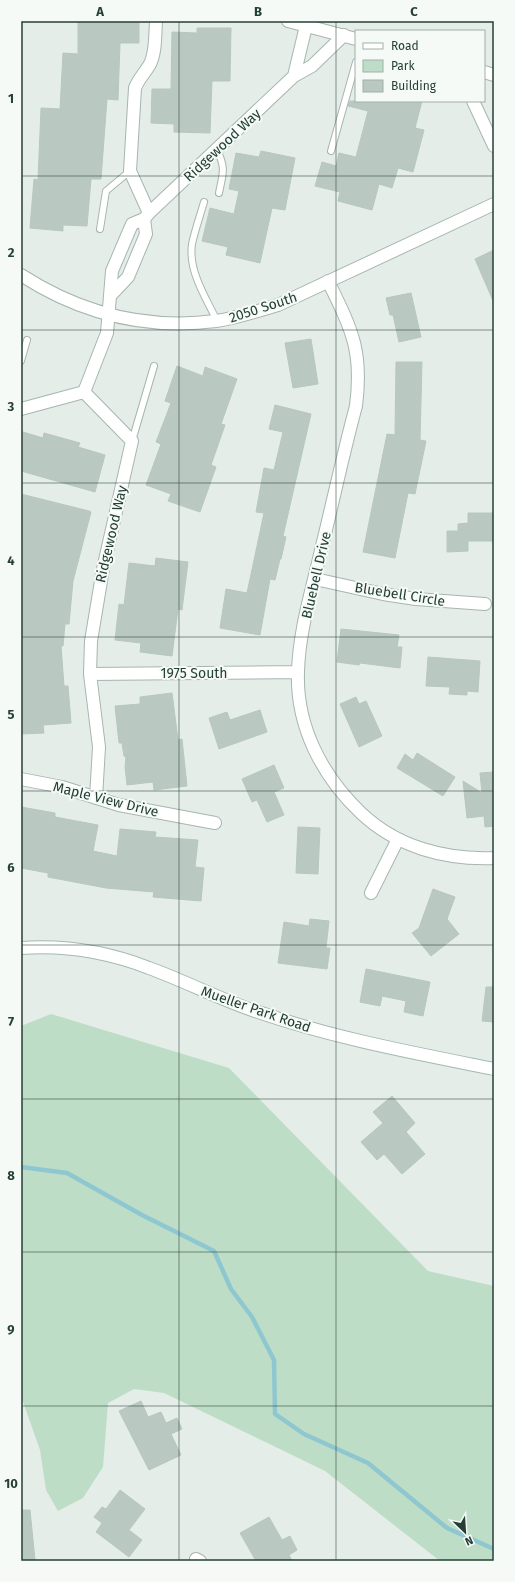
<svg xmlns="http://www.w3.org/2000/svg" width="515" height="1582" viewBox="0 0 515 1582" font-family="'Fira Sans',sans-serif">
<style>
.green{fill:#beddc6}
.lines{fill:none;stroke-linecap:round;stroke-linejoin:round}
.stream{stroke:#8fc7d0;stroke-width:4.5}
.building{fill:#bac8c2;stroke:#b7c7c0}
.lane-casing{stroke:#a7b5b0;stroke-width:8}
.street-casing{stroke:#a7b5b0;stroke-width:14}
.secondary-casing{stroke:#a3b9b1;stroke-width:14}
.lane{stroke:#fff;stroke-width:6}
.street{stroke:#fff;stroke-width:12}
.secondary{stroke:#fff;stroke-width:12}
.grid{fill:none;stroke:#243f37;stroke-width:1;stroke-opacity:0.55}
.labels{text-anchor:middle;stroke-width:4;stroke-linejoin:round;paint-order:stroke}
.street-label{font-size:14px;fill:#243f37;stroke:#f5faf7}
.neatline{fill:none;stroke:#243f37;stroke-width:1.5}
.grid-label{font-size:13px;text-anchor:middle;font-weight:bold;fill:#243f37}
</style>
<rect width="100%" height="100%" fill="#e5ede9"/>
<path class="green" d="M51 1014 229 1068 428 1271 494 1286V1561H440L325 1471 164 1393 134 1389 108 1403 103 1467 83 1498 58 1511 46 1490 40 1450 21 1396V1026Z"/>
<g class="lines">
<path class="stream" d="M21 1167 67 1173 142 1215 214 1251 231 1289 252 1317 274 1360 275 1414 304 1434 368 1463 447 1528 494 1549"/>
</g>
<path class="building" d="M78 21H139V43H120L118 100 107 99 101 179H91L87 226 63 225V231L30 228 34 179 38 180 41 108 60 109 63 53 78 54Z
M197 28H231L230 81H212L210 133 174 132V124L151 123 152 89H171L172 32 197 33Z
M350 101H422L415 128 424 130 413 172 398 168 392 188 379 184 372 210 338 201 340 192 315 186 322 162 336 166 339 153 356 157 368 111 348 106Z
M261 151 295 158 285 210 272 208 260 263 226 255 228 247 202 241 210 208 234 214 239 191 229 189 236 153 259 157Z
M494 250V303L475 259Z
M411 293 421 337 399 342 393 315H390L386 298Z
M311 339 318 384 293 388 285 343Z
M396 362H422L420 440 426 441 415 494 408 493 395 558 363 552 387 434 395 435Z
M177 366 203 376 205 367 237 379 221 424 225 425 211 465 216 467 200 512 168 501 171 494 146 485 161 444 156 442 171 403 165 401Z
M275 405 311 414 283 536 286 537 281 559H280L275 580 270 579 260 635 220 628 226 589 247 593 264 513 256 512 264 468 274 470 283 432 269 429Z
M23 432 43 438 44 433 80 443 78 447 105 455 95 492 21 471V440Z
M21 494 89 511 91 512 73 581 69 624H65L63 646H61L64 686H68L71 723 43 725 44 733 21 734Z
M468 513H494V541H468V551L447 552V531H458V524L468 523Z
M156 558 188 562 182 610 178 609 172 656 140 652 141 643 115 640 119 604 124 605 129 563 155 566Z
M341 629 399 635 397 647H402L400 668 360 663 359 665 337 662Z
M428 657 480 661 478 692 467 691V695L449 694 450 687 426 686Z
M172 693 178 740 182 739 187 786 154 790 153 782 127 785 125 767 126 757 124 756 122 743H119L115 706 140 704V697Z
M356 697 359 704 366 701 382 736 359 747 340 704Z
M260 710 267 732 219 749 209 718 227 712 230 720Z
M417 753 455 777 443 796 397 768 405 754 413 760Z
M274 765 284 788 274 792 284 815 267 822 257 800 252 802 242 779Z
M494 772V826L485 827 484 816 467 818 463 781 482 793 480 773Z
M21 807 55 813V817L98 825 93 851 117 856 120 829 156 832 155 837 198 840 195 867 204 868 201 901 153 897 154 892 106 888 48 877V873L21 868Z
M298 827 320 828 318 874 296 873Z
M433 889 455 897 447 919 459 934 431 956 412 933 419 928Z
M310 919 329 921 326 948H330L327 969 278 963 284 922 309 926Z
M366 969 430 982 423 1016 404 1012 406 1001 382 996 380 1006 360 1002Z
M486 987H494V1022L482 1021Z
M392 1096 415 1123 406 1132 425 1154 402 1174 384 1154 377 1160 361 1142 383 1123 373 1112Z
M141 1401 148 1417 161 1412 166 1423 177 1418 182 1429 171 1434 181 1455 149 1470 119 1411Z
M120 1490 145 1509 129 1530 142 1540 129 1557 96 1532 102 1523 94 1517 102 1507 106 1509Z
M21 1510H30L35 1560 21 1561Z
M269 1517 282 1540 290 1536 297 1550 289 1555 292 1561H256L240 1533Z"/>
<g class="lines">
<g class="lane-casing">
<path id="lane" d="M217 150C226 168 223 173 219 193
M331 151 356 62
M204 202C200 216 195 230 192 244 188 271 206 298 217 321
M100 229 106 191 130 171
M21 361 27 340
M132 441 154 366"/>
</g>
<g class="street-casing">
<path id="street" d="M288 21 356 39
M484 72 494 75
M294 76 306 26
M473 101 494 146
M149 213 294 76 312 66 344 35
M21 275C80 313 146 330 216 321 237 318 257 311 278 305L494 204
M328 281C352 330 363 351 356 406 343 454 333 502 321 550 312 590 299 631 298 672 296 726 322 776 361 813 397 847 445 860 494 858
M111 295 128 277 146 234 144 219
M84 392 132 441 103 569 91 641 90 674 99 747 96 798
M84 392 107 333 112 271 132 224 144 219 149 213 130 171 135 88C139 78 145 73 150 64 156 52 155 35 156 21
M21 409 84 392
M315 579 383 594 416 599 485 604
M90 674 297 672
M21 779 62 787 119 805 215 823
M371 893 398 839
M196 1559 200 1561"/>
</g>
<g class="secondary-casing">
<path id="secondary" d="M21 948C65 945 108 952 149 968 185 981 219 999 255 1011 333 1038 414 1053 494 1069"/>
</g>
<use href="#lane" class="lane"/>
<use href="#street" class="street"/>
<use href="#secondary" class="secondary"/>
</g>
<path class="grid" d="M179 21V1561M336 21V1561M21 176H494M21 330H494M21 483H494M21 637H494M21 791H494M21 945H494M21 1099H494M21 1252H494M21 1406H494"/>
<g class="labels">
<g class="street-label">
<text transform="translate(222 145) rotate(-43)" y="5">Ridgewood Way</text>
<text transform="translate(263 307) rotate(-18)" y="5">2050 South</text>
<text transform="translate(111 534) rotate(-77)" y="5">Ridgewood Way</text>
<text transform="translate(316 575) rotate(-77)" y="5">Bluebell Drive</text>
<text transform="translate(400 594) rotate(9)" y="5">Bluebell Circle</text>
<text x="194" y="678">1975 South</text>
<text transform="translate(106 799) rotate(14)" y="5">Maple View Drive</text>
<text transform="translate(256 1009) rotate(19)" y="5">Mueller Park Road</text>
</g>
</g>
<rect width="515" height="1582" fill="none" stroke="#f5faf7" stroke-width="44"/>
<rect x="355" y="30" width="130" height="72" fill="#f5faf7" stroke="#a1afaa"/>
<rect x="363" y="43" width="20" height="6" fill="#ffffff" stroke="#a1afaa"/>
<text x="391" y="50" font-size="12" fill="#243f37">Road</text>
<rect x="363" y="60" width="20" height="12" fill="#beddc6" stroke="#a1afaa"/>
<text x="391" y="70" font-size="12" fill="#243f37">Park</text>
<rect x="363" y="80" width="20" height="12" fill="#bac8c2" stroke="#a1afaa"/>
<text x="391" y="90" font-size="12" fill="#243f37">Building</text>
<g transform="translate(465 1532) rotate(155)" stroke="#f5faf7" stroke-width="3" paint-order="stroke">
<path d="M0-3L7 15L0 10L-7 15Z" fill="#243f37"/>
<text y="-6" font-size="11" font-weight="bold" text-anchor="middle" fill="#243f37">N</text>
</g>
<rect x="22" y="22" width="471" height="1538" class="neatline"/>
<g class="grid-label">
<text x="100" y="16">A</text>
<text x="258" y="16">B</text>
<text x="414" y="16">C</text>
<text x="11" y="103">1</text>
<text x="11" y="257">2</text>
<text x="11" y="411">3</text>
<text x="11" y="565">4</text>
<text x="11" y="719">5</text>
<text x="11" y="872">6</text>
<text x="11" y="1026">7</text>
<text x="11" y="1180">8</text>
<text x="11" y="1334">9</text>
<text x="11" y="1488">10</text>
</g>
</svg>
